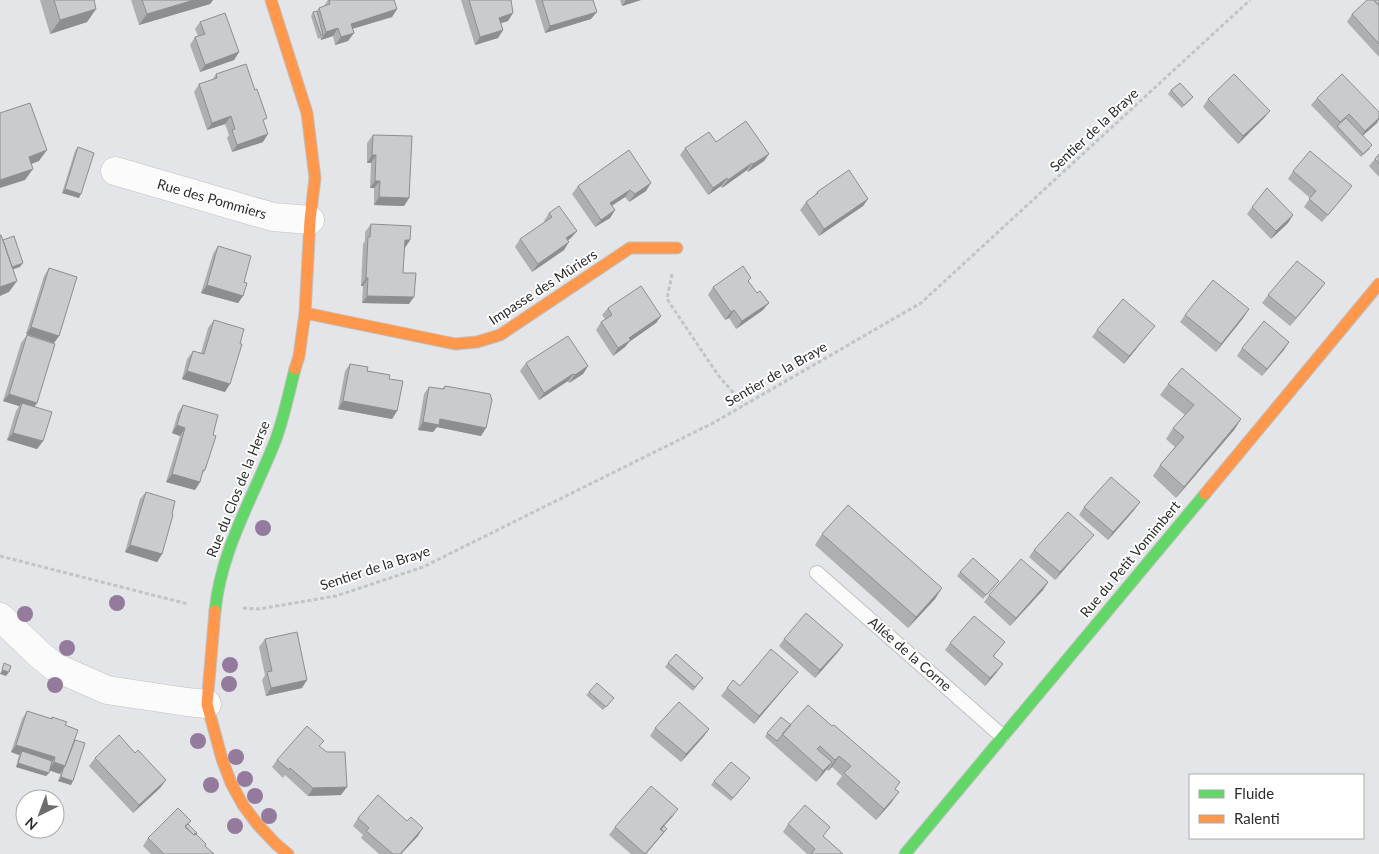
<svg xmlns="http://www.w3.org/2000/svg" width="1379" height="854" viewBox="0 0 1379 854" font-family="Lato,sans-serif">
<style>
.lines{fill:none;stroke-linecap:round;stroke-linejoin:round}
.lane-casing{stroke:#c1c1c1;stroke-width:16}
.street-casing{stroke:#c1c1c1;stroke-width:29}
.fast-casing{stroke:#c1c1c1;stroke-width:13}
.slow-casing{stroke:#c1c1c1;stroke-width:13}
.path{stroke:#c3c4c4;stroke-width:3;stroke-dasharray:4 2.5;stroke-linecap:butt}
.lane{stroke:#fbfbfc;stroke-width:14}
.street{stroke:#fbfbfc;stroke-width:28}
.fast{stroke:#63d668;stroke-width:11}
.slow{stroke:#ff974d;stroke-width:11}
.tree{fill:#947b9d}
.wall{fill:#aeafb0}
.shaded-wall{fill:#8d8e90}
.building{fill:#cacbcd;stroke:#8d8e90}
.labels{text-anchor:middle;stroke-width:4;stroke-linejoin:round;paint-order:stroke}
.street-label{font-size:14px;fill:#2c2c2c;stroke:#fff}
</style>
<rect width="100%" height="100%" fill="#e3e5e8"/>
<g class="lines">
<g class="lane-casing">
<path id="lane" d="M817 573 1002 736"/>
</g>
<g class="street-casing">
<path id="street" d="M115 171 273 217 310 220
M0 617 40 655 55 667 107 690 187 702 207 704"/>
</g>
<g class="fast-casing">
<path id="fast" d="M215 611C221 549 254 496 276 439 284 417 289 392 295 369
M905 854 1205 494"/>
</g>
<g class="slow-casing">
<path id="slow" d="M271 0 307 113 315 178 310 220 305 313 299 356 295 369
M305 313 455 344 477 342 500 335 630 248H677
M1205 494 1379 284
M215 611 207 704 222 759 231 783 243 805 258 825 276 844 288 854"/>
</g>
<path class="path" d="M672 274 667 299 718 375 744 405
M0 556 188 604
M243 608 259 609 336 596 423 567 715 422 921 303 1250 0"/>
<use href="#lane" class="lane"/>
<use href="#street" class="street"/>
<use href="#fast" class="fast"/>
<use href="#slow" class="slow"/>
</g>
<g class="tree">
<circle cx="263" cy="528" r="8"/>
<circle cx="117" cy="603" r="8"/>
<circle cx="25" cy="614" r="8"/>
<circle cx="67" cy="648" r="8"/>
<circle cx="230" cy="665" r="8"/>
<circle cx="229" cy="684" r="8"/>
<circle cx="55" cy="685" r="8"/>
<circle cx="198" cy="741" r="8"/>
<circle cx="236" cy="757" r="8"/>
<circle cx="245" cy="779" r="8"/>
<circle cx="211" cy="785" r="8"/>
<circle cx="255" cy="796" r="8"/>
<circle cx="269" cy="816" r="8"/>
<circle cx="235" cy="826" r="8"/>
</g>
<path class="wall" d="M40 0H94L96 9 87 22 50 34Z
M131 0H213L210 4 139 25Z
M328 0H394L397 9 392 17 352 29 348 41 335 45 333 36 321 40 320 38 318 39 311 16 313 12 317 11 319 8 324 6Z
M461 0H511L508 21 500 23 503 30 498 38 475 45Z
M535 0H593L591 19 545 33Z
M620 0H641L622 6Z
M1379 0V57L1347 22 1352 14Z
M200 22 239 52 234 60 200 72 190 45 195 37 198 36 195 29Z
M216 74 264 122 263 142 232 152 227 138 229 135 225 124 207 130 194 92 199 84 212 80Z
M1171 90 1193 97 1182 108 1168 94Z
M1317 98 1379 112V119L1377 123 1363 135 1370 149 1361 157 1311 105Z
M1208 99 1270 111 1264 118 1238 144 1203 107Z
M373 135 409 198 404 206 374 205V188H370L371 163H367V143Z
M716 142 769 154 764 161 748 172 747 170 722 188 721 186 708 195 680 155 685 148Z
M78 147 79 198 62 193 75 151Z
M1379 154V177L1369 166Z
M1293 171 1346 194 1322 222 1304 207 1310 198 1288 179Z
M578 186 646 191 629 202 625 197 612 206 615 210 610 218 595 227 572 194Z
M817 192 868 199 863 206 819 236 800 210 806 202 814 196Z
M1252 207 1293 215 1288 223 1271 239 1247 214Z
M549 213 571 238 568 240 564 250 532 272 515 247 520 239 545 222 544 221Z
M371 224 410 240 404 248 403 273 409 304 362 303 363 286H361L363 244 365 241V232Z
M218 246 244 282 243 296 238 303 201 293 213 254Z
M49 268 59 336 54 343 26 334 44 276Z
M749 282 763 310 736 329 729 318 725 320 708 295 713 287Z
M1319 291 1290 326 1262 303 1268 295Z
M608 308 661 316 656 323 629 342 625 347 613 356 596 330 601 322 605 319 602 315Z
M1185 315 1244 317 1216 352 1180 322Z
M214 320 240 344 225 392 182 379 187 359 193 351 201 353 208 328Z
M1097 330 1149 333 1124 364 1092 337Z
M27 335 37 403 34 407 43 441 37 449 7 440 16 411 19 406 3 401 21 343Z
M1289 342 1262 376 1237 356 1242 348Z
M526 363 588 366 583 374 569 383 568 381 539 400 520 371Z
M350 364 389 379 397 411 392 419 338 409 345 371Z
M1168 384 1241 419 1234 430 1176 498 1153 476 1160 465 1175 447 1166 439 1173 428 1185 415 1160 395Z
M445 386 481 436 437 427 433 432 418 430 424 394 429 387 442 389Z
M183 405 213 435 205 470 202 475 200 482 195 490 166 482 180 436 172 433 178 413Z
M146 492 162 554 157 562 125 552 140 499Z
M1084 507 1135 509 1108 540 1079 515Z
M822 534 935 599 908 628 815 545Z
M1094 535 1088 542 1055 580 1029 557 1034 550Z
M960 572 996 585 983 599 957 576Z
M1048 582 1043 590 1010 626 984 602 989 595Z
M265 639 302 688 266 696 262 680 265 675 259 647Z
M784 639 843 645 838 652 815 678 779 646Z
M1005 642 994 656 997 672 985 686 945 650 950 643Z
M668 663 703 678 693 691 665 667Z
M792 679 754 724 721 696 727 688 740 686Z
M589 692 614 698 603 710 586 695Z
M27 711 51 719 52 717 65 725 75 740 71 785 58 781 61 773 60 774 49 770 46 776 16 767 19 755 11 752 22 719Z
M791 725 896 789 891 803 876 820 836 784 842 776 832 767 828 771 826 769 816 782 765 737 767 733Z
M655 728 709 729 704 736 681 762 650 736Z
M320 746 341 795 308 796 285 775 283 778 272 767 277 760Z
M135 753 166 780 160 788 133 813 89 766 95 758Z
M750 778 731 801 711 785 714 781Z
M673 816 664 826 667 829 664 832 646 854H631L609 835 615 827Z
M358 818 418 836 401 854H379L361 838 363 835 353 826Z
M191 821 188 824 205 846 214 854H151L143 846 148 838Z
M788 824 823 837 843 854H807L783 832Z"/>
<path class="shaded-wall" d="M194 0H213L210 4 139 25 147 14Z
M626 0H641L622 6Z
M96 9 87 22 50 34 60 20Z
M397 9 392 17 345 31 351 24Z
M597 12 591 19 545 33 550 26Z
M513 13 508 21 493 26 499 18Z
M338 28 333 36 321 40 326 32Z
M503 30 498 38 475 45 480 37Z
M354 33 348 41 335 45 341 37Z
M239 52 234 60 200 72 205 65Z
M1270 111 1264 118 1238 144 1243 136Z
M231 116 225 124 207 130 212 123Z
M1379 118V119L1377 123 1359 139 1365 131Z
M268 134 263 142 232 152 237 145Z
M47 150 39 161 21 168 29 157Z
M769 154 764 161 748 172 753 164Z
M372 155H376L371 163H367Z
M752 163 747 170 722 188 728 180Z
M33 169 25 180 0 188V180Z
M727 178 721 186 708 195 713 188Z
M375 181H380L374 188H370Z
M651 183 646 191 629 202 635 194Z
M65 189 81 194 79 198 62 193Z
M630 190 625 197 605 210 610 203Z
M379 197 409 198 404 206 374 205Z
M868 199 863 206 819 236 824 229Z
M615 210 610 218 595 227 601 220Z
M1293 215 1288 223 1271 239 1276 231Z
M577 231 571 238 561 245 566 238Z
M405 240H410L405 248H399Z
M569 242 564 250 532 272 538 264Z
M23 263 20 267 2 273 5 269Z
M366 278H368L363 286H361Z
M17 281 9 292 0 296V287Z
M1325 283 1319 291 1290 326 1296 318Z
M207 285 243 296 238 303 201 293Z
M367 296 414 297 409 304 362 303Z
M769 303 763 310 736 329 742 321Z
M1249 309 1244 317 1216 352 1221 344Z
M734 310 729 318 725 320 731 312Z
M661 316 656 323 629 342 625 347 613 356 618 348 629 338Z
M1155 326 1149 333 1124 364 1129 356Z
M31 327 59 336 54 343 26 334Z
M1289 342 1284 350 1262 376 1267 369Z
M588 366 583 374 569 383 575 375Z
M187 371 230 384 225 392 182 379Z
M573 374 568 381 539 400 544 393Z
M9 394 37 403 32 410 22 403 19 406 3 401Z
M343 401 397 411 392 419 338 409Z
M440 419 486 428 481 436 437 427 433 432 418 430 423 422Z
M1241 419 1234 430 1176 498 1184 487Z
M177 425 185 428 180 436 172 433Z
M13 433 43 441 37 449 7 440Z
M172 474 200 482 195 490 166 482Z
M1140 502 1135 509 1108 540 1113 532Z
M1094 535 1088 542 1055 580 1060 572Z
M130 545 162 554 157 562 125 552Z
M1048 582 1043 590 1010 626 1016 618Z
M942 588 935 599 908 628 916 617Z
M843 645 838 652 815 678 820 670Z
M1003 664 997 672 985 686 990 678Z
M2 670 9 672 6 676 0 674Z
M798 672 792 679 754 724 759 716Z
M307 680 302 688 266 696 271 688Z
M709 729 704 736 681 762 686 754Z
M16 745 55 757 50 765 22 751 19 755 11 752Z
M839 756 832 767 828 771 835 760Z
M54 762 65 766 60 774 48 770Z
M832 762 824 773 816 782 823 771Z
M18 763 49 773 46 776 16 767Z
M61 777 73 781 71 785 58 781Z
M166 780 160 788 133 813 139 805Z
M347 787 341 795 308 796 313 788Z
M899 792 891 803 876 820 884 809Z
M678 809 673 816 658 833Z
M423 828 418 836 401 854H400Z
M667 829 646 854H644L664 832Z"/>
<path class="building" d="M54 0H94L96 9 60 20Z
M142 0H194L147 14Z
M329 0H394L397 9 351 24 354 33 341 37 338 28 326 32 319 8 330 4Z
M469 0H511L513 13 499 18 503 30 480 37Z
M542 0H593L597 12 550 26Z
M1367 0H1374L1379 6V44L1352 14Z
M1374 0H1379V6Z
M317 11 323 35H321L313 12Z
M225 13 239 52 205 65 195 37 205 34 200 22Z
M246 64 255 90 257 89 267 118 263 120 268 134 237 145 232 130 235 129 231 116 212 123 199 84 217 78 216 74Z
M1234 74 1270 111 1243 136 1208 99Z
M1342 74 1379 112V118L1365 131 1349 114 1340 122 1317 98Z
M1180 83 1193 97 1184 105 1171 90Z
M30 103 47 150 29 157 33 169 0 180V113Z
M1346 118 1372 145 1363 154 1337 126Z
M746 121 769 154 753 164 752 163 728 180 727 178 713 188 685 148 709 132 716 142Z
M373 135 412 136 409 198 379 197 380 181H375L376 155H372Z
M78 147 94 153 81 194 65 189Z
M629 150 651 183 635 194 630 190 610 203 615 210 601 220 578 186Z
M1310 151 1352 186 1328 215 1309 199 1316 191 1293 171Z
M1379 154V164L1375 159Z
M849 170 868 199 824 229 806 202 818 193 817 192Z
M1267 188 1293 215 1276 231 1252 207Z
M559 206 577 231 566 238 569 242 538 264 520 239 552 217 549 213Z
M371 224 411 226 410 240H405L403 273H416L414 297 367 296 368 278H366L368 237H370Z
M0 235H1L17 281 0 287Z
M14 236 23 263 12 267 3 240Z
M218 246 251 256 244 282 247 283 243 296 207 285Z
M1297 261 1325 283 1296 318 1268 295Z
M743 266 751 278 748 281 757 293 760 291 769 303 742 321 734 310 731 312 713 287Z
M49 268 77 277 59 336 31 327Z
M1213 280 1249 309 1221 344 1185 315Z
M641 286 661 316 629 338 631 340 618 348 601 322 612 315 608 308Z
M1123 299 1155 326 1129 356 1097 330Z
M214 320 244 329 240 344H242L230 384 187 371 193 351 204 354Z
M1264 321 1289 342 1267 369 1242 348Z
M27 335 55 344 37 403 9 394Z
M568 336 588 366 575 375 573 374 544 393 526 363Z
M350 364 368 367 367 371 390 375 389 379 403 381 397 411 343 401Z
M1182 368 1241 419 1184 487 1160 465 1184 437 1173 428 1194 405 1168 384Z
M445 386 490 394 492 400 486 428 440 419 439 425 423 422 429 387 444 389Z
M22 403 52 412 43 441 13 433Z
M183 405 218 415 213 435 216 436 205 470H203L200 482 172 474 185 428 177 425Z
M1111 477 1140 502 1113 532 1084 507Z
M146 492 175 501 172 514 173 515 162 554 130 545Z
M848 505 942 588 916 617 822 534Z
M1068 512 1094 535 1060 572 1034 550Z
M973 558 999 581 986 595 960 572Z
M1021 559 1048 582 1016 618 989 595Z
M806 613 843 645 820 670 784 639Z
M974 616 1005 642 993 656 1003 664 990 678 950 643Z
M297 632 307 680 271 688 267 672 272 671 265 639Z
M771 649 798 672 759 716 727 688 733 680 740 686Z
M676 654 703 678 695 687 668 663Z
M4 663 11 666 9 672 2 670Z
M597 683 614 698 606 707 589 692Z
M679 702 709 729 686 754 655 728Z
M808 705 832 726 834 725 900 782 895 789 899 792 884 809 844 773 851 766 839 756 835 760 820 746 817 749 832 762 823 771 782 734Z
M27 711 52 719V717L67 722 65 725 78 730 65 766 54 762 55 757 16 745Z
M781 717 791 725 777 741 767 733Z
M307 726 324 741 319 746 327 752H345L347 787 313 788 290 768 289 770 277 760Z
M119 735 135 753 138 750 166 780 139 805 95 758Z
M75 740 85 743 73 781 61 777 63 769 65 766Z
M22 751 52 761 49 773 18 763Z
M731 762 750 778 733 798 714 781Z
M651 786 678 809 660 829 664 832 645 854 615 827Z
M378 795 407 821 411 817 423 828 400 854H393L366 831 369 828 358 818Z
M805 805 830 827 823 836 843 854H811L815 849 788 824Z
M178 808 191 821 185 826 194 835 195 833 206 844 205 846 214 854H164L148 838Z
M188 824 197 833 196 834 194 835 185 827Z
M664 826 667 829 661 835 664 832 661 829Z"/>
<g class="labels">
<g class="street-label">
<text transform="translate(1094 130) rotate(-43)" y="5">Sentier de la Braye</text>
<text transform="translate(212 199) rotate(16)" y="5">Rue des Pommiers</text>
<text transform="translate(543 287) rotate(-33)" y="5">Impasse des Mûriers</text>
<text transform="translate(776 374) rotate(-30)" y="5">Sentier de la Braye</text>
<text transform="translate(238 489) rotate(-68)" y="5">Rue du Clos de la Herse</text>
<text transform="translate(1130 559) rotate(-50)" y="5">Rue du Petit Vomimbert</text>
<text transform="translate(375 568) rotate(-18)" y="5">Sentier de la Braye</text>
<text transform="translate(910 654) rotate(41)" y="5">Allée de la Corne</text>
</g>
</g>
<rect x="1189" y="774" width="175" height="65" fill="#ffffff" stroke="#ababab"/>
<rect x="1199" y="790" width="25" height="8" fill="#63d668" stroke="#ababab"/>
<text x="1234" y="799" font-size="15" fill="#2c2c2c">Fluide</text>
<rect x="1199" y="815" width="25" height="8" fill="#ff974d" stroke="#ababab"/>
<text x="1234" y="824" font-size="15" fill="#2c2c2c">Ralenti</text>
<g transform="translate(40 814) rotate(222)"><circle r="24" fill="#ffffff" stroke="#ababab"/>
<path d="M0-4L9 19L0 12L-9 19Z" fill="#6c6d6e"/>
<text y="-8" font-size="14" font-weight="bold" text-anchor="middle" fill="#2c2c2c">N</text>
</g>
</svg>
